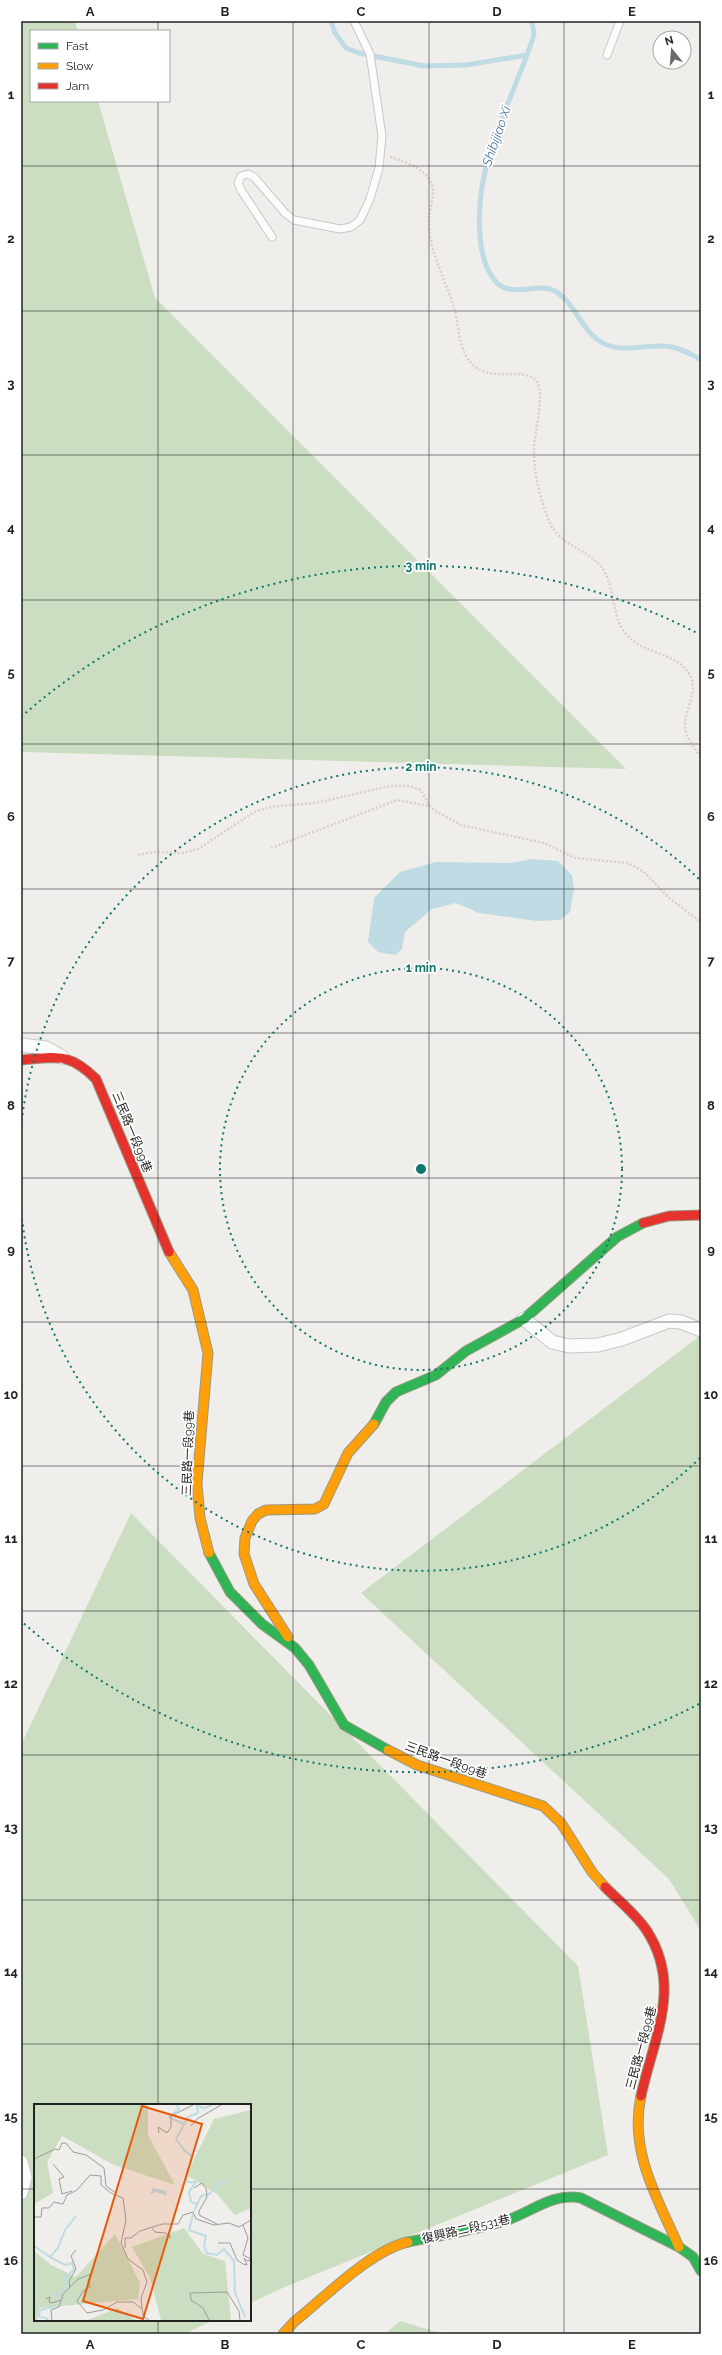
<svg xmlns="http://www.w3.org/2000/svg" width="722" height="2355" viewBox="0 0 722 2355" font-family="Raleway,'Noto Sans TC',sans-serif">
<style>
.forest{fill:#cbdec1}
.water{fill:#bfdbe3}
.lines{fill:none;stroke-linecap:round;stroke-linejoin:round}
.stream{stroke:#bfdbe3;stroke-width:5}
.lane-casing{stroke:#c9c8c7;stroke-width:9}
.street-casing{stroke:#c9c8c7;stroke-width:15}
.fast-casing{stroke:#999a82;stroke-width:11}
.slow-casing{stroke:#999a82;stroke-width:11}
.jam-casing{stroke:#999a82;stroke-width:11}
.path{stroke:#dccecd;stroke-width:2.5;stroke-dasharray:2 2;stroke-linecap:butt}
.lane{stroke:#fdfcfc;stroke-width:7}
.street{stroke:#fdfcfc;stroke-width:13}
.fast{stroke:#30b455;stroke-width:9}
.slow{stroke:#ff9f0a;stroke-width:9}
.jam{stroke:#e5322d;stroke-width:9}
.grid{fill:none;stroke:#222;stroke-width:1;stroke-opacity:0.55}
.ring{fill:none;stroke:#0f766e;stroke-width:2;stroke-dasharray:2 4}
.labels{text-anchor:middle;stroke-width:3.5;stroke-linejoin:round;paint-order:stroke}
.street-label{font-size:12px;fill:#222;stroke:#fff}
.water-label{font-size:13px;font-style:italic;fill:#4a7aab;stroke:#fff}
.inset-river{fill:none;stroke:#bfdbe3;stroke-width:2}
.inset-road{fill:none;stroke:#9e9c9b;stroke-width:1}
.view{fill:#e8590c;fill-opacity:0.15;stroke:#e8590c;stroke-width:2}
.inset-edge{fill:none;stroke:#222;stroke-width:2}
.centre{fill:#0f766e;stroke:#fff;stroke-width:2}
.ring-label{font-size:12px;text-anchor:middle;font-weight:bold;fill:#0f766e;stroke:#fff;stroke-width:3.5;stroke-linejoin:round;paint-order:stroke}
.neatline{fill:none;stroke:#222;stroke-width:1.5}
.grid-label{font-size:13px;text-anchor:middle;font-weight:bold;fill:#222}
</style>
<rect width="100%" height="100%" fill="#f0eeeb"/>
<path class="forest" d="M21 21H75L78 31H31V101H98L155 298 626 769 21 752Z
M701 1335V1931L669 1879 361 1593Z
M131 1513 578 1966 608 2155 287 2286 250 2303V2105H35V2320H214L184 2334H21V1745Z
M400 2321 443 2334H385Z"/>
<path class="water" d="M532 859 558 861 572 875 574 889 570 912 560 920 537 921 479 913 456 903 432 909 405 932 402 949 395 955 378 952 368 942 374 898 400 872 436 862 511 863Z"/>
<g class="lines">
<path class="stream" d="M331 21 335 33 346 48 359 53 424 66 467 65 527 55
M532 21 534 35C512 103 474 161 480 235 481 252 485 270 497 283 512 298 538 282 555 291 577 304 582 335 607 345 626 352 646 345 665 346 679 347 690 353 701 360"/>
<g class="lane-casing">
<path id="lane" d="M607 55 620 21
M272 237 241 190 238 183 241 176 248 174 254 177 285 213 294 220 340 229 351 227 360 220 370 199 379 168 382 136 370 54 354 21"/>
</g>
<g class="street-casing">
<path id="street" d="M21 1045 46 1048 62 1057
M524 1319 552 1342 569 1346 598 1345 622 1339 669 1321 681 1322 701 1330
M21 2162 25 2177 21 2193"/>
</g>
<g class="fast-casing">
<path id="fast" d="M374 1424 386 1402 396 1392 436 1375 466 1351 524 1319 617 1237 643 1223
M209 1553 230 1592 262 1624 295 1648 309 1665 344 1725 388 1750
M408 2242C438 2236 470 2231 501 2222 529 2215 550 2192 581 2198L679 2247 693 2257 701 2271"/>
</g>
<g class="slow-casing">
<path id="slow" d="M169 1252 193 1290 208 1353 197 1483 200 1518 209 1553
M288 1637 254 1584 244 1554 245 1538 252 1521 258 1514 266 1510 315 1509 324 1504 348 1453 374 1424
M388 1750 417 1765 543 1806 561 1823 592 1872 605 1887
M641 2096C629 2151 657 2198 679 2247
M283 2334 294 2322C324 2298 371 2250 408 2242"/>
</g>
<g class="jam-casing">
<path id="jam" d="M21 1060C56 1057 69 1052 96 1079L169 1252
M643 1223 669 1216 701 1215
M605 1887C619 1901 636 1914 647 1931 683 1987 653 2039 641 2096"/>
</g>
<path class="path" d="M390 157C404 161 421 167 429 179 438 192 429 207 429 220 428 250 446 280 454 308 458 321 458 336 463 349 479 392 523 362 537 382 545 395 534 434 534 450 534 473 540 499 549 521 560 547 587 548 602 568 617 589 610 621 630 638 646 654 675 653 688 672 701 690 684 709 685 727 686 738 695 749 701 757
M271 848 397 800 429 806
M138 855 153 852 183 853 198 849 254 812 270 807 315 803 390 786H410L421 790 430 806 437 812 461 825 544 843 575 858 628 863 644 872 668 897 701 922"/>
<use href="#lane" class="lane"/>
<use href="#street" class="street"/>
<use href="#fast" class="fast"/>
<use href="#slow" class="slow"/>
<use href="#jam" class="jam"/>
</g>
<path class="grid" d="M158 21V31M293 21V2334M429 21V2334M564 21V2334M158 101V2105M21 166H701M21 311H701M21 455H701M21 600H701M21 744H701M21 889H701M21 1033H701M21 1178H701M21 1322H701M21 1466H701M21 1611H701M21 1755H701M21 1900H701M21 2044H701M21 2189H35M250 2189H701M158 2320V2334"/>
<g class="ring">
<circle cx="421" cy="1169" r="201"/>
<path d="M700 1458A402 402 0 0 1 21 1211M21 1127A402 402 0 0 1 700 880"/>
<path d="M699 1704A603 603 0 0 1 21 1621M21 717A603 603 0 0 1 699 634"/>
</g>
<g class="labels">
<g class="street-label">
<text transform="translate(132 1132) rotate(68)" y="4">三民路一段99巷</text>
<text transform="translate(188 1453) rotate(-88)" y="4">三民路一段99巷</text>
<text transform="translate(446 1760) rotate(20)" y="4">三民路一段99巷</text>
<text transform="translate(641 2048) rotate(-75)" y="4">三民路一段99巷</text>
<text transform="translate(466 2229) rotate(-13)" y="4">復興路二段531巷</text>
</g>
<g class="water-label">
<text transform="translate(496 136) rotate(-71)" y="5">Shibijiao Xi</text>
</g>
</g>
<g transform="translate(34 2104)">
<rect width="217" height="217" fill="#f0eeeb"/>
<path d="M0 1H114V31L141 81 80 61 28 32 13 58 19 89 0 100ZM217 6V104L201 111 183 90 152 71 180 15ZM150 124 169 150 191 157 197 216H127L116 174 98 143ZM81 130 106 179 104 195 5 204 3 216H0V147L17 161 42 173ZM83 204 102 216H54Z" fill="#cbdec1"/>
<path d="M119 84 133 87 132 92 123 88 116 90Z" fill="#bfdbe3"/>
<path class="inset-river" d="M143 1 145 5 135 13 150 20M163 100 157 98 155 88 162 78H154L152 74 158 52 150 46 142 35 154 13 164 9 163 2 171 4 178 1M160 107 167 92 175 90 185 80 194 77M159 110 155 126 172 132 170 142 173 149 183 151 190 145 200 157 201 188 211 213M0 142 16 153 24 144 31 126 42 112M16 153 31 161 38 159 40 166 30 174 31 177M25 195 21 191 33 183 32 178M14 216 12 214 5 213 6 206 23 202 25 197"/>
<path class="inset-road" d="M157 22 163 15 187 1M125 29 124 23 133 29 137 23V12L159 1M0 55 21 45 25 46 28 39H32L39 48 52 51 70 64 72 82 82 89M19 60 30 73 25 75 28 90 38 87M160 84 168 79 172 84 173 93 165 107V111L183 120M0 113H7L8 104H15L20 98 29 100 33 91 43 86 56 71 67 72V81L77 89 89 94 92 116 87 139 94 155 109 166 113 178 107 194 108 205M209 121 214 134 209 151 217 155M118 124 121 128 131 129 136 132V135M184 139H196L203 156 209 160 213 161 210 154 213 157 217 156M91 144V134H97L106 127 128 120H144L149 111 159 108 162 115 180 121 195 119 205 123 217 116M36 184 35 177 42 165 37 152 42 146M12 195 16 193 15 198 18 199 27 196M18 216 17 206 25 203 29 190 44 175 57 170 54 177 56 183 50 186 43 197 53 209 69 206 83 198H99L108 205 110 213 115 216M175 216 169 204 157 196 156 189 193 188 205 207 206 216"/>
<path class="view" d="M108 2 168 20 109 215 49 197Z"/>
<rect width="217" height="217" class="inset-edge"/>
</g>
<circle cx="421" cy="1169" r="6" class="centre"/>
<g class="ring-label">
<text x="421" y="570">3 min</text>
<text x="421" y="771">2 min</text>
<text x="421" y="972">1 min</text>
</g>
<rect width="722" height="2355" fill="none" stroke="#ffffff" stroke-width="44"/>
<rect x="30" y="30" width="140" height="72" fill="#ffffff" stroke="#a7a7a7"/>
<rect x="38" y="43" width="20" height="6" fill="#30b455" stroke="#a7a7a7"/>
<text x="66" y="50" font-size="12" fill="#222222">Fast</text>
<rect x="38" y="63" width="20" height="6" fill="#ff9f0a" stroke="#a7a7a7"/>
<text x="66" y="70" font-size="12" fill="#222222">Slow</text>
<rect x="38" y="83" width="20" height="6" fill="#e5322d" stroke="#a7a7a7"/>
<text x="66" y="90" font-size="12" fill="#222222">Jam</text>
<g transform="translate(672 50) rotate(343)"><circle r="19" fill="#ffffff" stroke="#a7a7a7"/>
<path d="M0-3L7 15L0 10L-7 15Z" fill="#6a6968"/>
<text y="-6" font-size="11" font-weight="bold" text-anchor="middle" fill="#222222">N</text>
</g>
<rect x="22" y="22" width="678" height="2311" class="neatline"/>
<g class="grid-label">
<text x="90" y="16">A</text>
<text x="225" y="16">B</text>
<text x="361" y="16">C</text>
<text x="497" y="16">D</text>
<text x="632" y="16">E</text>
<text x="11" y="99">1</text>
<text x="711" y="99">1</text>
<text x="11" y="243">2</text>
<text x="711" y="243">2</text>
<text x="11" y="388">3</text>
<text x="711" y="388">3</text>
<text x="11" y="532">4</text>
<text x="711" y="532">4</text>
<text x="11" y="677">5</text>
<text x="711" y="677">5</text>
<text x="11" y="821">6</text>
<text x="711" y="821">6</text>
<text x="11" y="965">7</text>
<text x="711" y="965">7</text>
<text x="11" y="1110">8</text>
<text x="711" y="1110">8</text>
<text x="11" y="1254">9</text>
<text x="711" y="1254">9</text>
<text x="11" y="1399">10</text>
<text x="711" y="1399">10</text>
<text x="11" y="1543">11</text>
<text x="711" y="1543">11</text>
<text x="11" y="1688">12</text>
<text x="711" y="1688">12</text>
<text x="11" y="1832">13</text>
<text x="711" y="1832">13</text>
<text x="11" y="1976">14</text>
<text x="711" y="1976">14</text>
<text x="11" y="2121">15</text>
<text x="711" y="2121">15</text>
<text x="11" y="2265">16</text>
<text x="711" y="2265">16</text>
<text x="90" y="2349">A</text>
<text x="225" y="2349">B</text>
<text x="361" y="2349">C</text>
<text x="497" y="2349">D</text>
<text x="632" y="2349">E</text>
</g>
</svg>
